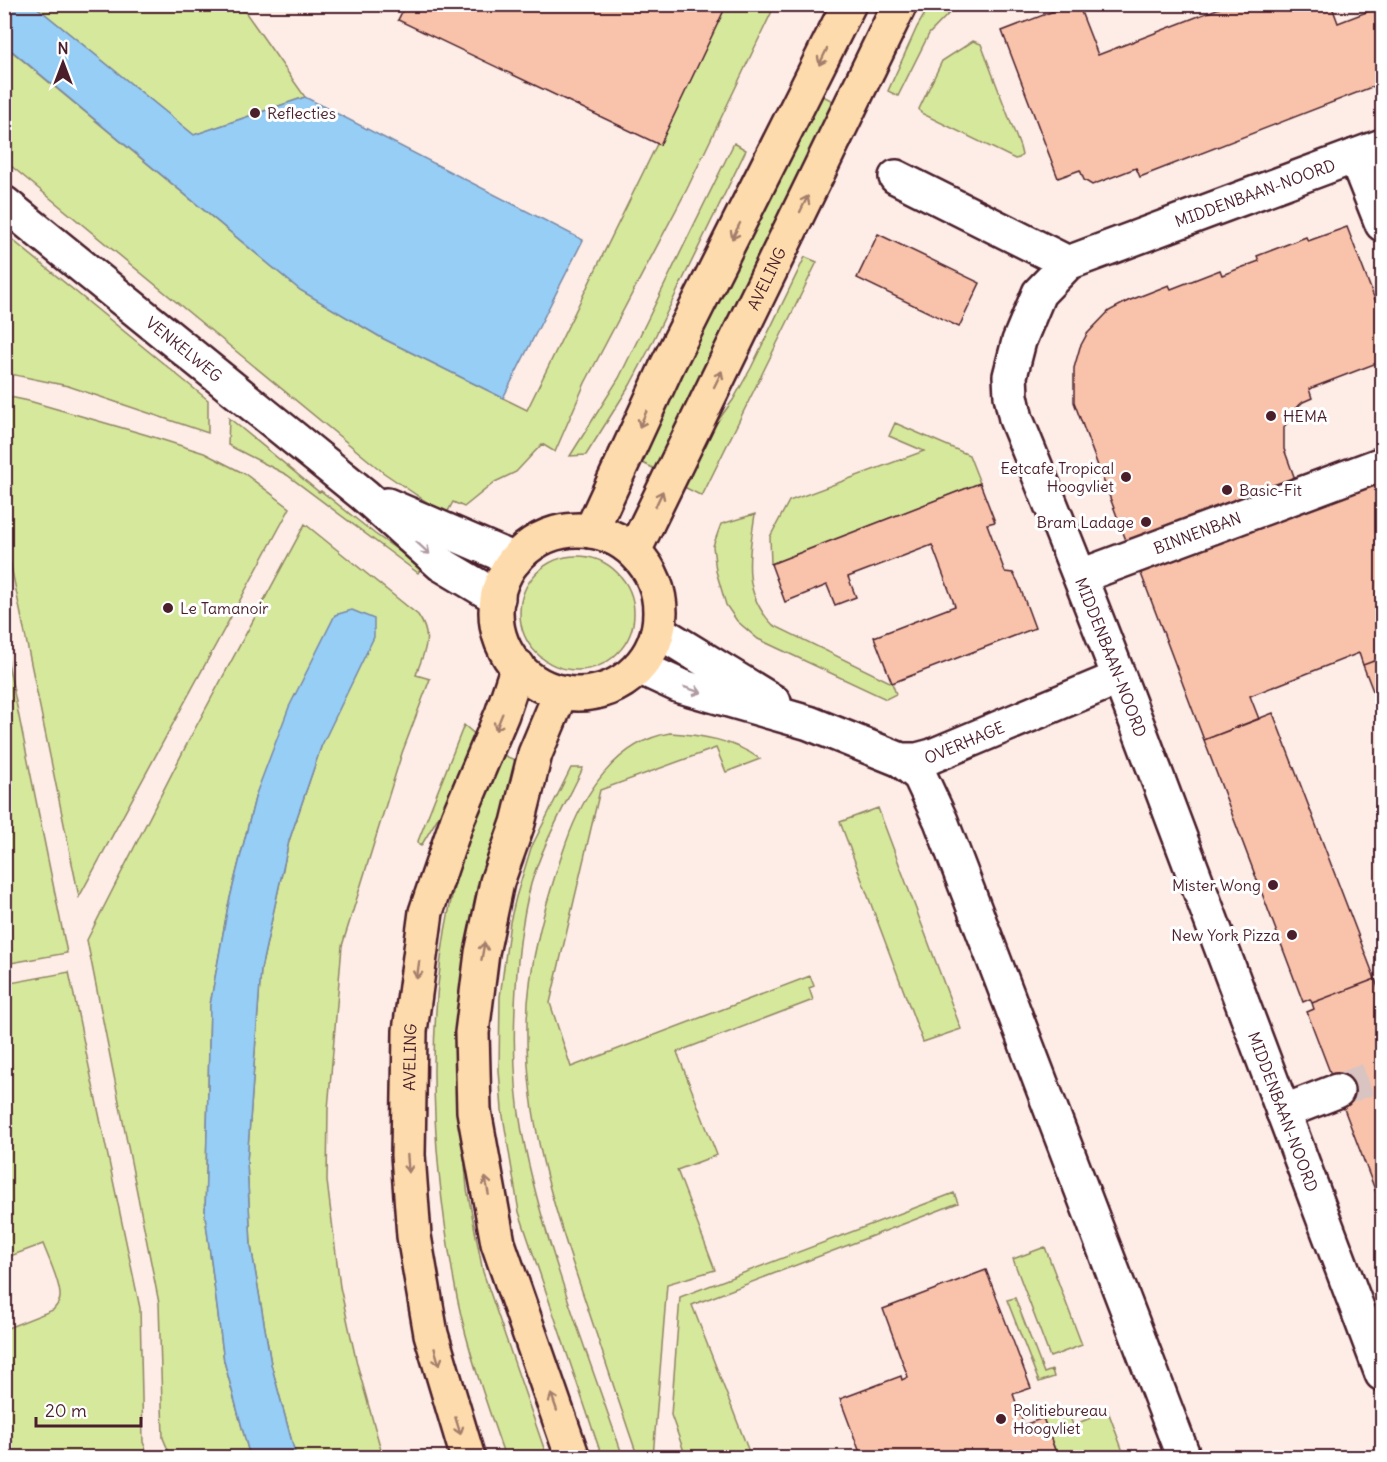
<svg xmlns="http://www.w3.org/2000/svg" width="1387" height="1462" viewBox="0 0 1387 1462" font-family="Delius,sans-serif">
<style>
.green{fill:#d6e89c;stroke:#908464;stroke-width:1.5}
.water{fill:#97cef6;stroke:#7888a5;stroke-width:1.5}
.building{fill:#f9c3ab;stroke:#4a1f2b;stroke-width:1.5}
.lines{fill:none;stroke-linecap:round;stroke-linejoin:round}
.minor-tunnel{stroke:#d9c4c1;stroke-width:33;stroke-dasharray:33 16;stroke-linecap:butt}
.minor-casing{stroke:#4a1f2b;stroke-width:38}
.major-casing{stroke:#4a1f2b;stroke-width:38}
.minor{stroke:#fff;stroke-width:33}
.major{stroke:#fedbac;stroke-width:33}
.oneway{stroke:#a47d6c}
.oneway2{stroke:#ae9aa0}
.poi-dot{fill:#4a1f2b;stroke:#fff;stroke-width:2}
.labels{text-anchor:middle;stroke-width:6;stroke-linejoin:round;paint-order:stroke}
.poi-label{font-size:16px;fill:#4a1f2b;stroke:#fff;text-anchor:start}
.street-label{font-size:16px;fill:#4a1f2b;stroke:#fff}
</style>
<rect width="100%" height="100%" fill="#fdede6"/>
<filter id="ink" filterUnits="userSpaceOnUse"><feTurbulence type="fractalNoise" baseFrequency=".0167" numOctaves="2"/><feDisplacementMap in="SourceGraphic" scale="12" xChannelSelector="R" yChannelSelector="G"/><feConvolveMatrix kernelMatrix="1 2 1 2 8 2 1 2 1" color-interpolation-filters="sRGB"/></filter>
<g filter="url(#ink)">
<path class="green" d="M34 5H235L246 13 305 97 194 135Z
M725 5H775L687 189 585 383 555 452 542 444 516 472 495 482 464 507 453 502 446 515 384 473 5 161 4 45 300 290 382 338 527 410Z
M930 5H957L929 34 898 96 888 91 917 27Z
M973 41 981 44 1020 147 1022 155 1019 158 1015 159 921 113 919 109 942 61Z
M815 92 839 104 659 471 636 460Z
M734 143 746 150 647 353 630 385 586 455 570 456 619 378Z
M4 233 208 400V433L68 386 5 373Z
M805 257 817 262 702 496 680 485 698 448 733 400 751 368Z
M5 396 29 401 147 435 204 453 245 474 290 508 79 897 5 537Z
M229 418 319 492 321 491 375 534 422 567 418 573 287 475 228 445Z
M895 423 969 455 980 483 771 564 770 537 789 501 924 451 889 436Z
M755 514C749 555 741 593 773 625L892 683 896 694 886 699 758 639 737 621 726 605 716 571 713 546 721 524Z
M305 524 418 615C434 638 424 651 416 675L430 679 402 753 342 946 328 1109 327 1181 340 1287 357 1364 383 1457H296L271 1364 251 1246 247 1162 261 969 289 841 321 747 256 794 228 906 210 1005 205 1215 224 1361 250 1457H171L163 1438 159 1303 87 940 191 736Z
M520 613a57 57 0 1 1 114 0a57 57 0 1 1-114 0Z
M4 643 67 953 5 964H4Z
M464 725 478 737 458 784 421 846 419 845 418 841Z
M670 733C701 735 734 740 760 759L726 772 716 748 600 790 550 1003 571 1067 810 976 814 986 809 988 813 1000 677 1052 717 1155 677 1170 715 1270 667 1284 653 1457 638 1458C619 1403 601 1348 583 1294 553 1206 525 1118 527 1024 528 962 546 901 566 843 583 795 615 742 670 733Z
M498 753 522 763 484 869 458 1079 467 1189 483 1272 547 1457H505C487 1405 468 1351 457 1297 432 1166 423 1031 451 900 462 850 480 802 498 753Z
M571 768H583C565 806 543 843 531 884 522 918 518 952 516 987 513 1035 513 1084 522 1132 543 1243 587 1351 623 1457H602L519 1212 502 1110 499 1070 500 997 510 922 516 897 531 848Z
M878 808 961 1029 923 1042 840 822Z
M69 972 140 1308 143 1442 149 1457H119L118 1455 112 1458 5 1457V1329L53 1310C56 1306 60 1303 60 1297 61 1284 48 1257 43 1244L5 1258V984Z
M954 1193 958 1203 692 1305 751 1457H686L671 1415 680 1297Z
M1045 1247 1082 1345 1050 1357 1013 1259Z
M1015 1298 1044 1373 1052 1370 1054 1377 1039 1382 1007 1300Z
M1067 1409 1073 1425 1108 1411 1125 1457H1058L1043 1418Z"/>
<path class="water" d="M4 5H34L194 135 305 97 583 240 503 398 382 338 300 290 5 45Z
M352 610 374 619V637L321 747 289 841 261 969 247 1162 251 1246 271 1364 296 1457H250L224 1361 205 1215 210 1005 228 906 256 794 289 707 335 615Z"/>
<path class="building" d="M406 4H727L660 145 398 20Z
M1072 4H1078L1098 55 1230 4H1331L1338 23 1382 6V83L1140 177 1136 168 1092 185 1084 180 1080 170 1058 178 1002 31Z
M1347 227 1382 318V361L1309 389 1312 398 1303 402 1294 410 1284 428V449L1295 479 1127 543 1074 402V368L1080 347 1087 334 1109 311 1128 301 1169 285 1171 289 1220 270 1222 275 1259 261 1257 256 1306 237 1308 241Z
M878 234 980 283 959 327 857 278Z
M1382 478V658L1363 665 1359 653 1250 696 1259 719 1204 740 1140 571Z
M980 483 995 522 987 524 1005 572 1013 573 1018 582 1035 628 892 683 874 637 955 606 932 545 848 577 856 597 835 605 827 585 785 602 771 564Z
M1382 658V687L1373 691 1363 665Z
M1382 687V716L1373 691Z
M1273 713 1375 979 1312 1003 1310 999 1303 1002 1204 740Z
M1375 979 1381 996H1382V1208L1307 1012 1314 1009 1312 1003Z
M986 1270 1031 1388 1013 1394 1024 1425 1043 1418 1058 1458H862L840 1399 901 1376 902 1380 908 1377 883 1309Z"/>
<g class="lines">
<path class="minor-tunnel" d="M1337 1091 1382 1074"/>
<g class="minor-casing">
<g id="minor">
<path id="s1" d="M1382 146 1068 263 1039 293 1019 341 1010 376 1011 396 1016 419C1062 531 1107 644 1150 758L1382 1374"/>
<path d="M1355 156 1382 224"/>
<path d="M896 177 1068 263"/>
<path id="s2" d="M4 203 364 495 441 564 498 598"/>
<path d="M387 505 515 560"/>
<path id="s3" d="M1081 576 1382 464"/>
<path d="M658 631 774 702"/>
<path id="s4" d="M639 667 680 686 809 723 901 760H917L932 756 1118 678"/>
<path d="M901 760 920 776 941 821 1184 1458"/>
<path d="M1283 1112 1337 1091"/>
</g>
</g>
<g class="major-casing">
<g id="major">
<circle cx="578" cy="612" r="82"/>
<path d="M591 531 667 366 849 4"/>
<path id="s5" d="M634 551 900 4"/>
<path d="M561 692 535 754 518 823 497 882 482 953 472 1033 474 1111 498 1243 573 1458"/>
<path id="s6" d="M468 1458 431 1334 414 1236 408 1155 410 1031 426 912 458 818 502 714 518 666"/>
</g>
</g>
<use href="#minor" class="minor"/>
<use href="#major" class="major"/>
</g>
<defs><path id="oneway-shaft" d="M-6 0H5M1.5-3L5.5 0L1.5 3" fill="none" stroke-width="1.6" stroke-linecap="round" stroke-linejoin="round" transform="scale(1.5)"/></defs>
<g class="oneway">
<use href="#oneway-shaft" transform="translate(823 57) rotate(116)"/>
<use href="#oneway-shaft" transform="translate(804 204) rotate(-64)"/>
<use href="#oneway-shaft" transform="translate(736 231) rotate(117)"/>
<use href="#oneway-shaft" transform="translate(718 379) rotate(-64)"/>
<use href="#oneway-shaft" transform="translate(643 419) rotate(114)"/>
<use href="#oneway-shaft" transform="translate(659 499) rotate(-65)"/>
<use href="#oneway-shaft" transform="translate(499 722) rotate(112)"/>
<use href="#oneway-shaft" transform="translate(483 951) rotate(-80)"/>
<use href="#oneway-shaft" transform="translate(418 970) rotate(98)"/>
<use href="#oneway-shaft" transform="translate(408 1164) rotate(86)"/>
<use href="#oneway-shaft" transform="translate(487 1186) rotate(-101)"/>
<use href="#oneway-shaft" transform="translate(437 1357) rotate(74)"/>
<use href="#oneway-shaft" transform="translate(554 1402) rotate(-109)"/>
<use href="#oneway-shaft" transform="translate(458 1426) rotate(73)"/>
</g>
<g class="oneway2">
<use href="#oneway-shaft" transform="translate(423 548) rotate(42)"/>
<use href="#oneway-shaft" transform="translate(693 690) rotate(18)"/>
</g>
</g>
<g class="poi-dot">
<circle cx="255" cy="113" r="6"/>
<circle cx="1271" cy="416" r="6"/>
<circle cx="1126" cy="477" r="6"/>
<circle cx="1227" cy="490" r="6"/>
<circle cx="1146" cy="522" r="6"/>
<circle cx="168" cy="608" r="6"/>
<circle cx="1273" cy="885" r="6"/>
<circle cx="1292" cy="935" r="6"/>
<circle cx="1001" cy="1419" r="6"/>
</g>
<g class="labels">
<g class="poi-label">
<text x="267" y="119">Reflecties</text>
<text x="1283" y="422">HEMA</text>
<text x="1114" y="474" text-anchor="end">Eetcafe Tropical<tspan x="1114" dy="18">Hoogvliet</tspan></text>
<text x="1239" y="496">Basic-Fit</text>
<text x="1134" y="528" text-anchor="end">Bram Ladage</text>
<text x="180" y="614">Le Tamanoir</text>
<text x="1261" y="891" text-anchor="end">Mister Wong</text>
<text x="1280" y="941" text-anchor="end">New York Pizza</text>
<text x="1013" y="1416">Politiebureau<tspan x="1013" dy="18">Hoogvliet</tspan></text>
</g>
<g class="street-label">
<text transform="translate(1255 193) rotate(-20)" y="6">MIDDENBAAN-NOORD</text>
<text dy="6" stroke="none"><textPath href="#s5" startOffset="303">AVELING</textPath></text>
<text dy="6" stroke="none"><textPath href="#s2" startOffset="232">VENKELWEG</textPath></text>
<text dy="6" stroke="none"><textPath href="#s3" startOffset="124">BINNENBAN</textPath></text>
<text dy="6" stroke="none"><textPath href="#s1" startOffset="765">MIDDENBAAN-NOORD</textPath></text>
<text dy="6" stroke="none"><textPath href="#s4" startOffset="345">OVERHAGE</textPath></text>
<text dy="6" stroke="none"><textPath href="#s6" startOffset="408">AVELING</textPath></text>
<text dy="6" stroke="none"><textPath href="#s1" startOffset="1251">MIDDENBAAN-NOORD</textPath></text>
</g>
</g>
<rect width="1387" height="1462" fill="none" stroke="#fff" stroke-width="24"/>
<rect x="12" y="12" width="1363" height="1438" fill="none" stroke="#4a1f2b" stroke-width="2" filter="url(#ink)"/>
<g transform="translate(63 63)" stroke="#ffffff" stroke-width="4.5" paint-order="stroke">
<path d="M0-4.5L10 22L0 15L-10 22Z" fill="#4a1f2b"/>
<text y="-9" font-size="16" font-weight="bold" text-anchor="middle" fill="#4a1f2b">N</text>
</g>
<path d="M36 1417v9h105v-9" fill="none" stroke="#4a1f2b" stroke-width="3"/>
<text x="45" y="1417" font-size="18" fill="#4a1f2b" stroke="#ffffff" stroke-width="4.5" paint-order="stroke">20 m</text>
</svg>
